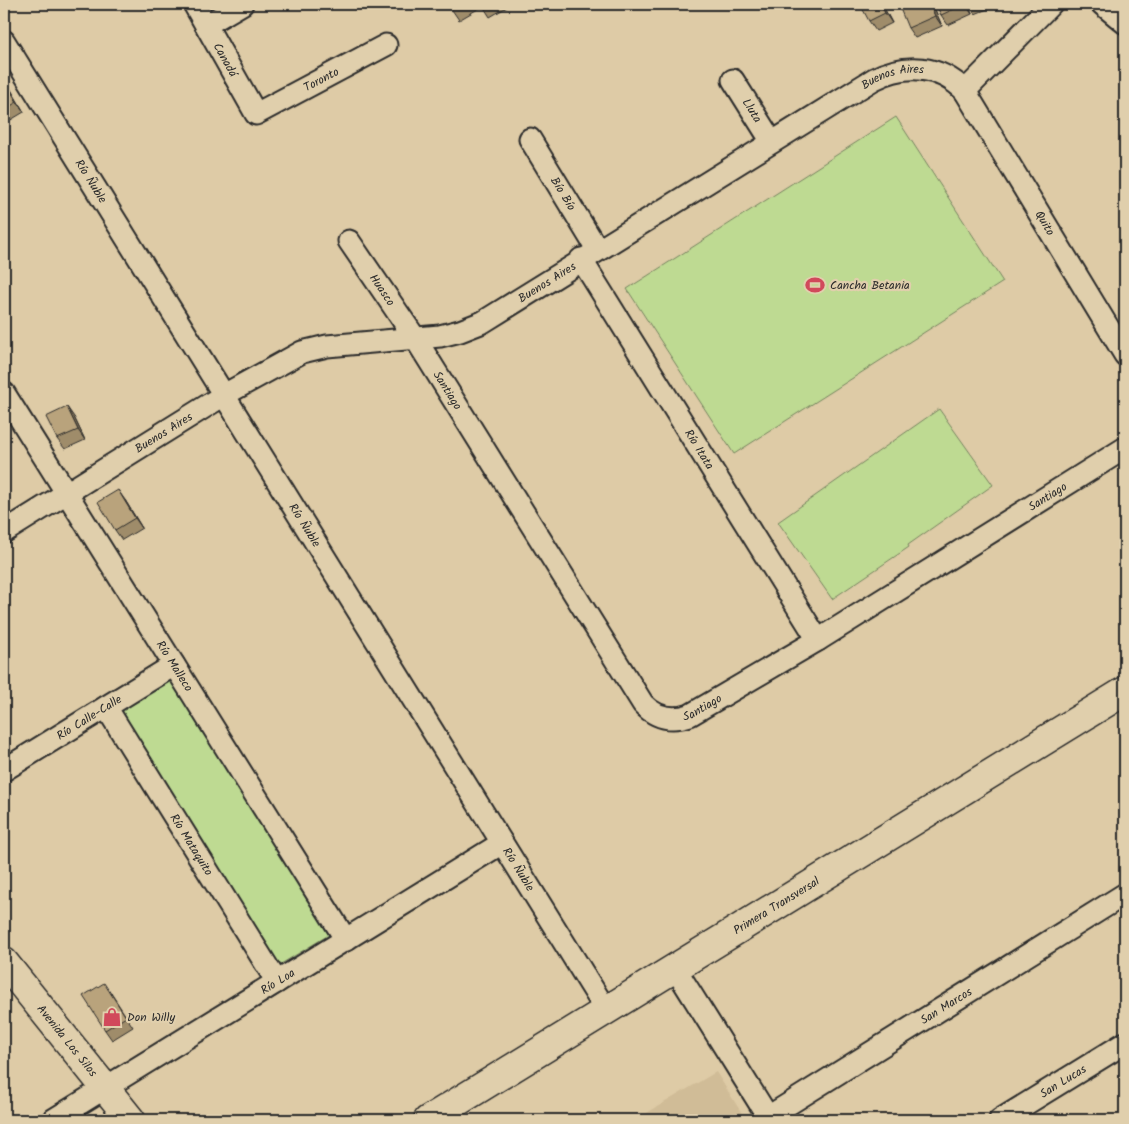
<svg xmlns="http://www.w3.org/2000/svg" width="1129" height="1124" viewBox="0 0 1129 1124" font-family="Kalam,sans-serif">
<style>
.built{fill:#d0bc97}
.park{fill:#beda92;stroke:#74825e}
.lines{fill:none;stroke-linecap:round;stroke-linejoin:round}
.street-casing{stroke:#2b2b2b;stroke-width:25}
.secondary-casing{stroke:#2b2b2b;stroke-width:31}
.street{stroke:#e0cfac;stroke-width:21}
.secondary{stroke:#e0cfac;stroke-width:28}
.wall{fill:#9f8c6a;stroke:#2b2b2b}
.shaded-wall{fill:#827256;stroke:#2b2b2b}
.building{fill:#b9a37b;stroke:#2b2b2b}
.labels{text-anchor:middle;stroke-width:4.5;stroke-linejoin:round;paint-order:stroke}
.street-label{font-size:12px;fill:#2b2b2b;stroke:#e0cfac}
.poi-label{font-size:12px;fill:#2b2b2b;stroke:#e0cfac;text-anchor:start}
</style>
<rect width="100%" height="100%" fill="#decba6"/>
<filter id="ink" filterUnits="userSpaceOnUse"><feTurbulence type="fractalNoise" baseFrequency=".02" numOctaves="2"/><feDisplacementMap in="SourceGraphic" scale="10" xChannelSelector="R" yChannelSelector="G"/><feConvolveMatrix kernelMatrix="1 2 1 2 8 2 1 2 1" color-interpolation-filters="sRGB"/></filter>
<g filter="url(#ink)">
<path class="built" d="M716 1072 746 1120H635Z"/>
<path class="park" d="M896 117 1003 282 734 454 627 289Z
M939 409 993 485 908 545 909 547 832 599 778 522Z
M165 676 175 680 332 933 276 967 119 718 120 706Z"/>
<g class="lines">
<g class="street-casing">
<g id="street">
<path id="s1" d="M194 4 256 114 386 45"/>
<path d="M1102 4 1125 23"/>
<path d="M206 25 242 4"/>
<path id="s2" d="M4 41 606 1010"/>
<path id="s3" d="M733 80 772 142"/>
<path d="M965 91 1051 4"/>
<path id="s4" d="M530 139 597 249"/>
<path id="s5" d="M349 241 415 338 643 704C656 718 672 721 690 715L818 640 1125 448"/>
<path id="s6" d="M581 259 818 640"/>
<path id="s7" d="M4 393 346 940"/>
<path id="s8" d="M4 532 224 395 302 352 327 346 440 336 460 331 483 322 874 79C906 63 939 65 965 91L1125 355"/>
<path id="s9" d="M106 707 277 982"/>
<path id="s10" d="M4 770 174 665"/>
<path d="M675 968 770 1120"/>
<path id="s11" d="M768 1117 1125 894"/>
<path id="s12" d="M53 1120 502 843"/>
<path id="s13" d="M1000 1120 1125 1043"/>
</g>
</g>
<g class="secondary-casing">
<g id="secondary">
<path id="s14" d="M4 962 131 1120"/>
<path id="s15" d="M428 1120 1125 691"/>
</g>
</g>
<use href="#street" class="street"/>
<use href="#secondary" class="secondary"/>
</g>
<path class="wall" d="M327 4H341L331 9Z
M448 4H512L490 17 483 6 459 20Z
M882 4 892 23 876 31 869 21Z
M936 4H988L990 8 975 14 968 4 972 14 948 25 941 15Z
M933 5 942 26 915 38 908 28Z
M4 79 24 112 4 124Z
M74 417 85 440 65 449 57 439Z
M125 500 142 528 122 540 115 530Z
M111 993 133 1027 112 1040 105 1030Z"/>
<path class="shaded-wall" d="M880 4H882L892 23 885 13Z
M929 4H932L933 5 942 26 935 16Z
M965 4H968L972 14Z
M4 79 9 86 24 112 17 102Z
M67 407 74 417 85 440 78 430Z
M118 490 125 500 142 528 135 518Z"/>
<path class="building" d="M860 4H880L885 13 869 21Z
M905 4H929L935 16 908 28 899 6Z
M936 4H965L941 15Z
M4 79 17 102 4 110Z
M67 407 78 430 57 439 46 417Z
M118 490 135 518 115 530 98 502Z
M104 983 126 1017 105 1030 83 996Z"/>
</g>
<defs>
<g id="stadium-bare" transform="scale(1.5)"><path d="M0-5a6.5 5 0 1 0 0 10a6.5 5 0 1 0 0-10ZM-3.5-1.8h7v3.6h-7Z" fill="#d1495b" stroke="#e0cfac" stroke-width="2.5" paint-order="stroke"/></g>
<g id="shop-bare" transform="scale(1.5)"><path d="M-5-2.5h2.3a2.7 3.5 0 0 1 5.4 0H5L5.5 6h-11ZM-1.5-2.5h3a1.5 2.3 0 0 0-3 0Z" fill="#d1495b" stroke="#e0cfac" stroke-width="2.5" paint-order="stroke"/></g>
</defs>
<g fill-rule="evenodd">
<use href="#stadium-bare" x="815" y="285"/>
<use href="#shop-bare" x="112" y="1017"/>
</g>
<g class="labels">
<g class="street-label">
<text dy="4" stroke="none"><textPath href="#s1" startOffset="64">Canadá</textPath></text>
<text dy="4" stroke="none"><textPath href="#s1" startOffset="200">Toronto</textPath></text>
<text dy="4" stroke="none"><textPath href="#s8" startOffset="1012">Buenos Aires</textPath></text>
<text dy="4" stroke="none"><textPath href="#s3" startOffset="36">Lluta</textPath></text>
<text dy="4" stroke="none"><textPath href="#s2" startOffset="165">Río Ñuble</textPath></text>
<text dy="4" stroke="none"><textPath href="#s4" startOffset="64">Bío Bío</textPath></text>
<text dy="4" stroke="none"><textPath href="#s8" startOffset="1246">Quito</textPath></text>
<text dy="4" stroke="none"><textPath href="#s8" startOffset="608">Buenos Aires</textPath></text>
<text dy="4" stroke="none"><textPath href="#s5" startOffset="59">Huasco</textPath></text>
<text dy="4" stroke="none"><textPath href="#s5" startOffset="179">Santiago</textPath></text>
<text dy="4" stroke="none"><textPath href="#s8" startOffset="188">Buenos Aires</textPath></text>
<text dy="4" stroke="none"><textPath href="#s6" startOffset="224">Río Itata</textPath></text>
<text dy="4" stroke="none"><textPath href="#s5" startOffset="1019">Santiago</textPath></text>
<text dy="4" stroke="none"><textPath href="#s2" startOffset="570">Río Ñuble</textPath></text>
<text dy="4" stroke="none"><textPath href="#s7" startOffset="322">Río Malleco</textPath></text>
<text dy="4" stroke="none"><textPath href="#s5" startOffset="614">Santiago</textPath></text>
<text dy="4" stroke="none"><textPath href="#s10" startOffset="100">Río Calle-Calle</textPath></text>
<text dy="4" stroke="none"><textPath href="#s9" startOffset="162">Río Mataquito</textPath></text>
<text dy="4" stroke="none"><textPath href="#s2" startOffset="975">Río Ñuble</textPath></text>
<text dy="4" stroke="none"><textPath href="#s15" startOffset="409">Primera Transversal</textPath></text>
<text dy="4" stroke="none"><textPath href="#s12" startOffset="264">Río Loa</textPath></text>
<text dy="4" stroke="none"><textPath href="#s11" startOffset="210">San Marcos</textPath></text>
<text dy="4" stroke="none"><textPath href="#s14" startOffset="101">Avenida Los Silos</textPath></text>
<text dy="4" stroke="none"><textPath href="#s13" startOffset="74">San Lucas</textPath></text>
</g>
<g class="poi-label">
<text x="830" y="289">Cancha Betania</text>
<text x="127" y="1021">Don Willy</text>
</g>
</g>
<rect width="1129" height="1124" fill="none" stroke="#e0cfac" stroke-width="20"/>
<rect x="10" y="10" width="1109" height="1104" fill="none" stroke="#2b2b2b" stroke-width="2" filter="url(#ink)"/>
</svg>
